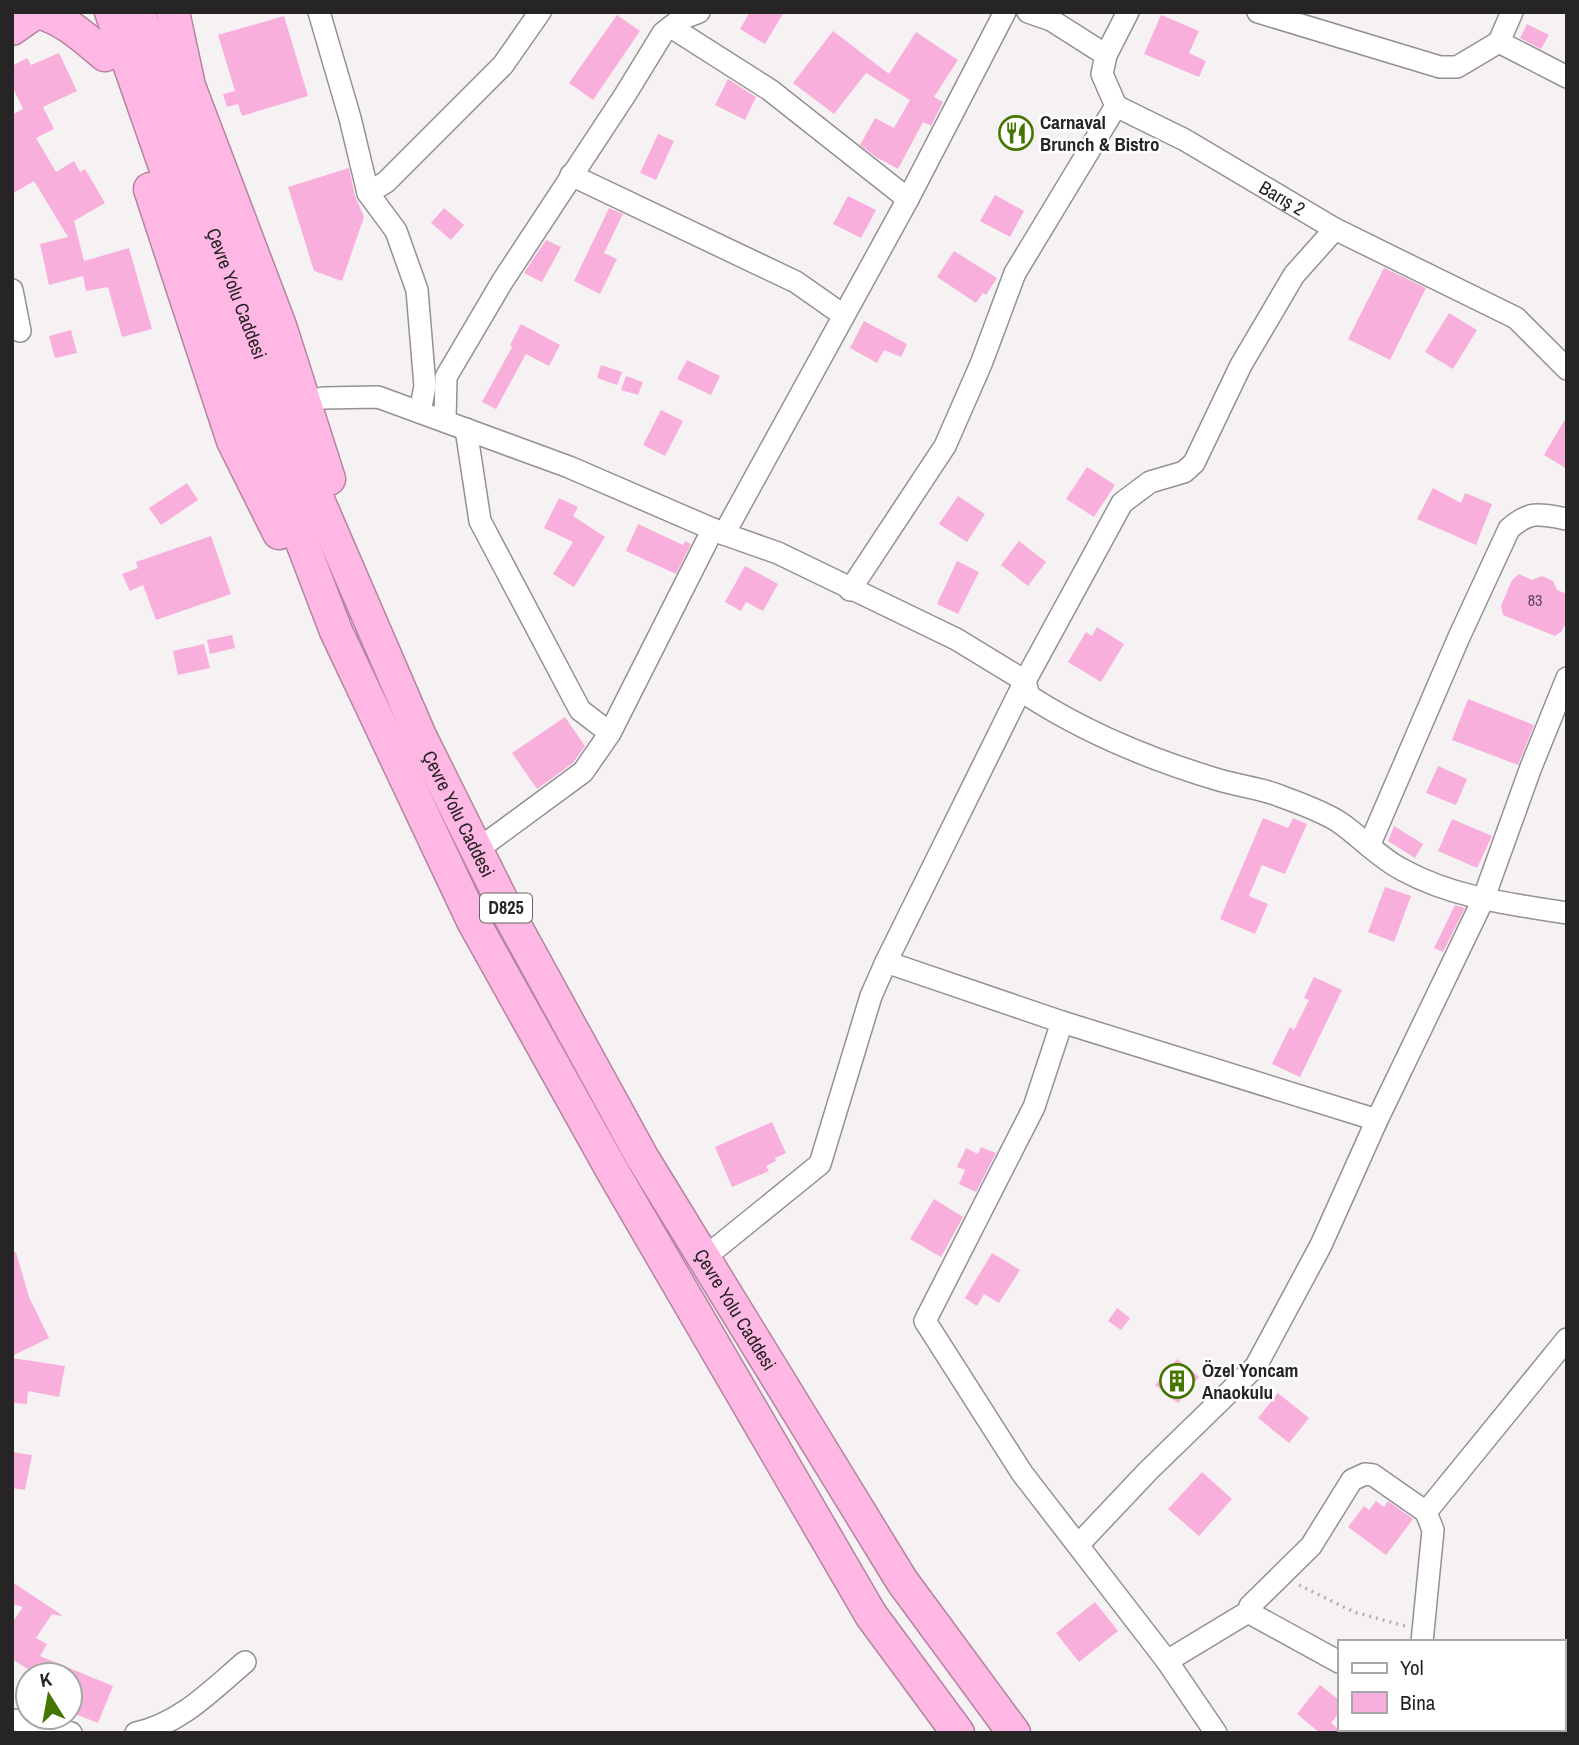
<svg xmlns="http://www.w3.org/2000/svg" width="1579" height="1745" viewBox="0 0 1579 1745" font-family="'Archivo Narrow',sans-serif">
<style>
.building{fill:#f9afdc}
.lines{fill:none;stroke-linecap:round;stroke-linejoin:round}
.minor-casing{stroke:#949093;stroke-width:24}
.highway-casing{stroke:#b384a0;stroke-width:35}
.path{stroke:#b6b2b4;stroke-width:3.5;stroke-dasharray:2 5;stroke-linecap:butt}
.minor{stroke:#fff;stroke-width:21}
.highway{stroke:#ffb8e3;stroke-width:32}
.labels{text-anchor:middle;stroke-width:5;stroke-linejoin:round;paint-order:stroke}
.number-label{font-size:16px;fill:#5b4753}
.shield{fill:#fff;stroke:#676666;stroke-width:2}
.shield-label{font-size:18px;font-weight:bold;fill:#262425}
.poi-label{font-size:19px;font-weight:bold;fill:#262425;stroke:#fff;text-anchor:start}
.street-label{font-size:19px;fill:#262425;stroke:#fff}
</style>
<rect width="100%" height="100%" fill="#f6f2f4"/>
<path class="building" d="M750 12H784L765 44 740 29Z
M617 15 640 31 593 100 569 83Z
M1161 15 1199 31 1189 53 1206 61 1199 77 1144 54Z
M284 16 308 96 242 116 238 104 227 107 223 94 235 91 218 35Z
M1527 24 1549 35 1541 49 1520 38Z
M833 31 889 74 916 32 958 60 934 97 943 102 931 126 923 122 898 169 876 157 860 145 875 118 894 128 910 100 866 73 834 114 793 83Z
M59 53 77 91 43 107 54 129 36 138 56 172 74 161 80 172 85 169 105 203 74 221 84 261 129 248 152 329 122 337 108 287 86 291 83 276 49 285 40 244 68 237 34 181 12 194V115L23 109 12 86V66L27 58 31 65Z
M728 79 756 97 745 120 715 105Z
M658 134 674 141 656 180 640 173Z
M349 168 355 196 364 217 342 281 314 271 288 187Z
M995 195 1024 211 1010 237 980 221Z
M848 196 876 210 861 238 833 224Z
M444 208 464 225 451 240 431 223Z
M609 208 623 214 604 253 617 259 600 294 574 281Z
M546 240 561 247 542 282 524 273Z
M954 251 997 278 986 295 983 293 976 303 937 277Z
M1384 268 1426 288 1390 360 1348 339Z
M1449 313 1477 330 1453 369 1425 352Z
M864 321 907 344 901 357 884 350 877 363 850 348Z
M521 324 560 345 549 366 526 354 496 409 482 402 512 347 510 345Z
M71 330 77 353 55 358 49 336Z
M687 360 720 376 711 395 677 379Z
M601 365 622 372 617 385 597 378Z
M626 376 643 382 638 395 621 390Z
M661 410 683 421 665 456 643 445Z
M1567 416V469L1544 455Z
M1087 467 1115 485 1094 517 1066 499Z
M187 483 198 500 161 525 149 508Z
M1433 488 1461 503 1465 493 1492 504 1476 545 1417 519Z
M958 496 985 514 967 542 939 524Z
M559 498 578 507 573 516 605 537 574 587 553 574 573 542 544 528Z
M638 524 683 545 685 541 691 544 676 574 626 551Z
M211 536 231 594 156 620 143 585 130 591 122 574 138 568 136 562Z
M1019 541 1046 562 1028 586 1001 565Z
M957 561 979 572 958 614 937 604Z
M745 566 778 584 763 611 746 602 741 611 725 602Z
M1519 574 1532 580 1542 576 1553 581 1557 590 1567 594V620L1562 631 1555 636 1503 615 1501 606 1512 580Z
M1097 627 1124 644 1101 682 1068 662 1086 632 1092 636Z
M232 635 235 648 210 654 207 640Z
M204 644 210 668 178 675 173 651Z
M1468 699 1534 725 1518 765 1452 740Z
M565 717 585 746 573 763 537 789 512 753Z
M1438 766 1467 779 1456 805 1426 793Z
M1263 818 1288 828 1293 818 1307 824 1285 874 1262 865 1249 896 1268 904 1255 934 1220 919Z
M1452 819 1492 836 1477 868 1438 851Z
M1394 826 1423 844 1415 858 1388 841Z
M1385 887 1411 896 1394 942 1368 932Z
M1455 905 1465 908 1443 952 1434 948Z
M1314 977 1342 990 1300 1077 1272 1064 1290 1027 1294 1030 1309 1000 1304 998Z
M772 1122 786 1153 775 1158 776 1161 766 1166 769 1171 732 1187 715 1147Z
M981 1147 996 1153 976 1192 959 1184 965 1170 957 1167 966 1148 978 1154Z
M934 1199 963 1217 941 1257 910 1239Z
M16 1252 29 1297 49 1338 12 1356V1253Z
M992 1253 1020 1270 999 1303 984 1294 977 1306 965 1298Z
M1117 1308 1130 1318 1121 1330 1108 1321Z
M12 1358 65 1366 59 1397 28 1391 27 1404 12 1403Z
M1177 1359 1199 1377 1178 1403 1155 1385Z
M1278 1393 1309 1418 1289 1443 1258 1418Z
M12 1452 32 1455 25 1490 12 1488Z
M1202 1472 1232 1499 1199 1536 1168 1509Z
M1376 1501 1384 1507 1388 1501 1413 1519 1386 1555 1348 1527 1364 1506 1369 1510Z
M12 1582 62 1615 61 1616 52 1614 36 1638 47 1644 40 1656 113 1686 98 1723 70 1712V1675H37L12 1659V1623L23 1607 12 1604Z
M1095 1602 1118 1631 1079 1662 1056 1633Z
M1320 1685 1339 1700V1713L1331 1723 1343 1733H1320L1297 1714Z"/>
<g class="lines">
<g class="minor-casing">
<g id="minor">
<path d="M319 12 350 118 368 193 396 231 417 290 425 386 420 412"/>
<path id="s1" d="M1028 12 1051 20 1106 55 1102 74 1116 106 1185 140 1335 229 1516 318 1567 369"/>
<path d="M1258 12 1440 67H1457L1499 42"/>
<path d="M1512 12 1499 42 1567 77"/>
<path d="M671 27 770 90 908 199"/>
<path d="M1106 55 1128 12"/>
<path d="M571 175 796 282 843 315"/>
<path d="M368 193 386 182 503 65 540 12"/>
<path d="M12 290 20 331"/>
<path d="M304 403 323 398 378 397 569 467 724 534 778 553 956 639 1025 681 1029 696C1088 734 1152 760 1219 780 1239 786 1261 788 1280 796 1299 803 1322 811 1339 822 1361 837 1379 858 1403 870 1454 898 1511 904 1567 913"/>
<path d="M445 421 446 377 502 282 625 95 663 33 681 19 699 12"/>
<path d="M466 429 480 521 580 710 610 733 713 529"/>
<path d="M724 534 908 199 1005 12"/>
<path d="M850 590 945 446 981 364 1015 273 1116 106"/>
<path d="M1369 846 1459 637 1509 529C1530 510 1541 514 1567 519"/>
<path d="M477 850 583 772 610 733"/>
<path d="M886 962 1062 1022 1377 1120"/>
<path d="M1062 1022 1034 1107 925 1321 1022 1473 1167 1661 1216 1733"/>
<path d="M704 1258 820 1164 871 996 886 962 1025 681 1122 503 1150 482 1184 472 1194 463 1241 365 1294 275 1335 229"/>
<path d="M1078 1545 1148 1471 1256 1366 1321 1245 1377 1120 1483 900 1531 767 1567 678"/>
<path d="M1248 1612 1339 1662"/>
<path d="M1422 1642 1433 1530 1426 1512 1567 1339"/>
<path d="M1167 1661 1248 1612 1250 1606 1311 1546 1352 1480 1365 1474 1373 1475 1426 1512"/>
<path d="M12 1720 32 1722 71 1733"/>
<path d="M1450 1729 1454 1733"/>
<path d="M136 1733C180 1724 212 1690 245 1662"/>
<path d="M1395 1733 1397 1729"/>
</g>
</g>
<g class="highway-casing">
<g id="highway">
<path d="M38 12C66 20 83 37 105 55"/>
<path d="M111 12 235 367 336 631 473 921 613 1172 871 1615 958 1733"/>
<path id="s2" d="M139 12 178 137 290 435 420 736 507 911 642 1157 902 1581 1014 1733"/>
<path d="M173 12 189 86 280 326 329 479"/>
<path d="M12 29 36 12"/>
<path d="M150 189 233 441 279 533"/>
</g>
</g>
<path class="path" d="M1299 1585 1354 1612 1405 1626"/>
<use href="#minor" class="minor"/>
<use href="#highway" class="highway"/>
</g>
<defs>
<g id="restaurant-ring" transform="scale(1.75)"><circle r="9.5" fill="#fff" stroke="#457700" stroke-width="1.5"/><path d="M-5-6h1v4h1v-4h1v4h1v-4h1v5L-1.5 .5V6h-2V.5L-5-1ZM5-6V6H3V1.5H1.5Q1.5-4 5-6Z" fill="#457700"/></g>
<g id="building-ring" transform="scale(1.75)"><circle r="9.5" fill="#fff" stroke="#457700" stroke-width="1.5"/><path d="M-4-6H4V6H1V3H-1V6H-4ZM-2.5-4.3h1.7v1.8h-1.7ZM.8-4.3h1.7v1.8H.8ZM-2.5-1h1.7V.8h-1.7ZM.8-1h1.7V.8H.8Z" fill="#457700"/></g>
</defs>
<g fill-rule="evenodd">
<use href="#restaurant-ring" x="1016" y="133"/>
<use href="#building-ring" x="1177" y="1381"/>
</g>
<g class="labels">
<g class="number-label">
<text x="1535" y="606">83</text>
</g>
<rect class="shield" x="480" y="893.5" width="52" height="29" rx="5"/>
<g class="shield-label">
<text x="506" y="914">D825</text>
</g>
<g class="poi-label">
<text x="1040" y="129">Carnaval<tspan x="1040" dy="22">Brunch &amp; Bistro</tspan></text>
<text x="1202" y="1377">Özel Yoncam<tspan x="1202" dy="22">Anaokulu</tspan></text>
</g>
<g class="street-label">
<text dy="7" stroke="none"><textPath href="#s1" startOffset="334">Barış 2</textPath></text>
<text dy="7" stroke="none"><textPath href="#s2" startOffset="298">Çevre Yolu Caddesi</textPath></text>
<text dy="7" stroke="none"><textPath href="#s2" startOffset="864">Çevre Yolu Caddesi</textPath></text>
<text dy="7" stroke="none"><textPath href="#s2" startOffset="1432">Çevre Yolu Caddesi</textPath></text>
</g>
</g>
<rect width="1579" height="1745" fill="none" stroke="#262425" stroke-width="28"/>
<rect x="1338" y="1640" width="228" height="91" fill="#ffffff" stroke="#a8a7a8" stroke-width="2"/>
<rect x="1352" y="1663" width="35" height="10" fill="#ffffff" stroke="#a8a7a8" stroke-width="2"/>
<text x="1400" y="1675" font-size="21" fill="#262425">Yol</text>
<rect x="1352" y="1692" width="35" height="21" fill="#f9afdc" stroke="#a8a7a8" stroke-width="2"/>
<text x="1400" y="1710" font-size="21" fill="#262425">Bina</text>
<g transform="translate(49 1696) rotate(349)"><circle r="33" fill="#ffffff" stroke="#a8a7a8" stroke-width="2"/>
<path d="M0-5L12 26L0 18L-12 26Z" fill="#457700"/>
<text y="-10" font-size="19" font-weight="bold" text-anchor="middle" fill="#262425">K</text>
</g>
</svg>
